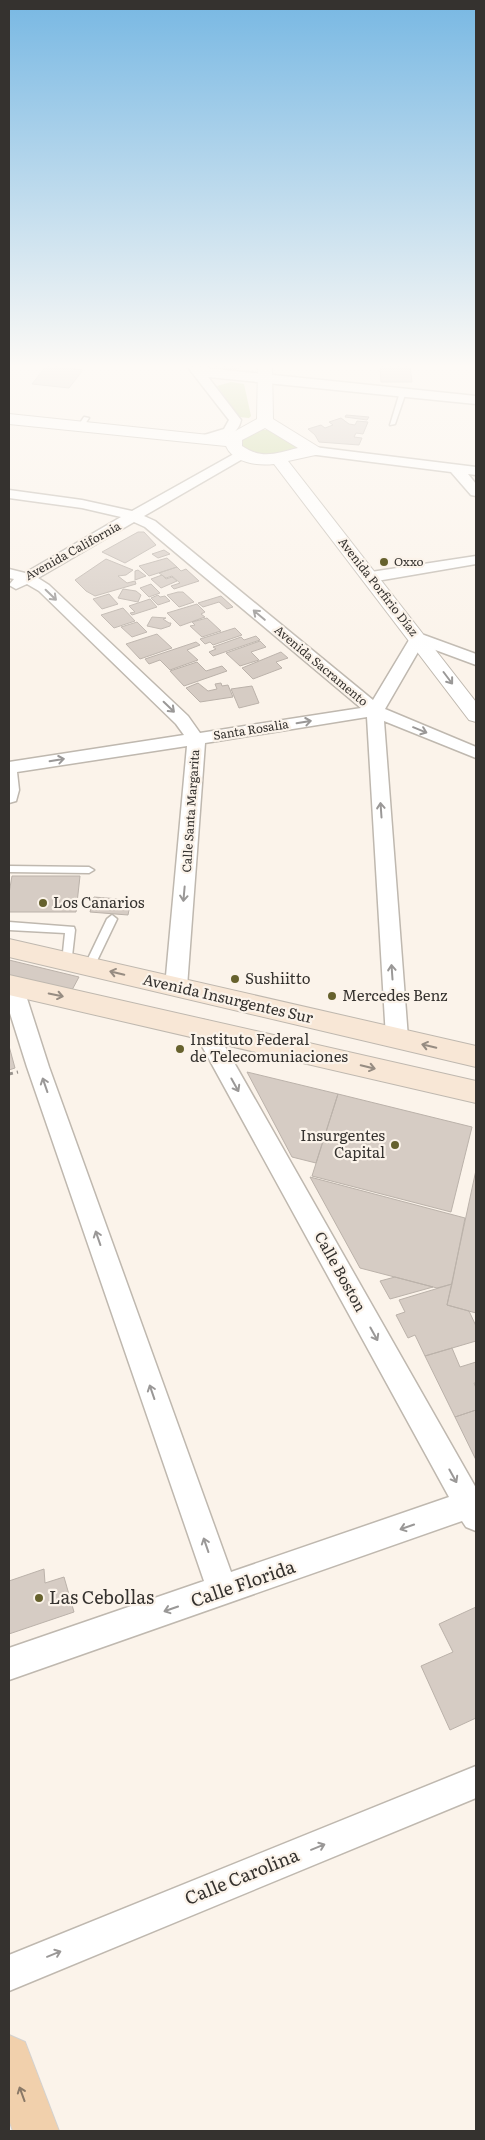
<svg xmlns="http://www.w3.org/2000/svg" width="485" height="2140" viewBox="0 0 485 2140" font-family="Literata,serif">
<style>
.green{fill:#c7d69c}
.building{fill:#d6ccc4;stroke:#bbb2aa}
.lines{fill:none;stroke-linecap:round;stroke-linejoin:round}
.service-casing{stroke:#bfb8af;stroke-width:3}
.minor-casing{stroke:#bfb8af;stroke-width:3}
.tertiary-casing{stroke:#bfb8af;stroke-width:2}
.secondary-casing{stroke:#bfb8af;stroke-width:2}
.primary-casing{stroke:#d3d2d1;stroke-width:2}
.path{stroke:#99938d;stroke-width:3;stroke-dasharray:4 4;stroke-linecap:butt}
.service{fill:#fff;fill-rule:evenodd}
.minor{fill:#fff;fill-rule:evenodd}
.tertiary{fill:#fff;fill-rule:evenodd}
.secondary{fill:#f8e7d6;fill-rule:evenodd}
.primary{fill:#f1d0ac;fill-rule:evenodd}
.oneway{stroke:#9a9897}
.oneway2{stroke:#968c82}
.oneway3{stroke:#8a7967}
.poi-dot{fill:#66612d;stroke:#fbf3ea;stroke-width:2}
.labels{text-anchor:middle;stroke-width:4.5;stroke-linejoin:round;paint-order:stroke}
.far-street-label{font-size:12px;fill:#35322f;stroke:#fbf3ea}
.far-poi-label{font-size:12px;fill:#35322f;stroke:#fbf3ea;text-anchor:start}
.poi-label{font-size:15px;fill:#35322f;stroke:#fbf3ea;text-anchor:start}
.street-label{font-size:15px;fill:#35322f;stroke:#fbf3ea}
.near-street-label{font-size:18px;fill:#35322f;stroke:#fbf3ea}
.near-poi-label{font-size:18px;fill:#35322f;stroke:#fbf3ea;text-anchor:start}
</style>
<rect width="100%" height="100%" fill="#fbf3ea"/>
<path class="green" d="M231 382 244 384 251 416 249 418 239 417 217 386Z
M260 430H274L300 447 298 450 266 457 243 449 240 444 241 440Z"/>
<path class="building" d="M46 366H47L83 370 69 388 32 384Z
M210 366H245L235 369Z
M380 366H410L412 382H381Z
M346 415 369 417 367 420 345 417Z
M341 418 349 424 355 425 357 421 368 422 363 434 356 433 354 437 362 438 359 445 319 442 315 435 308 429 321 425 325 428 333 425 329 422Z
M138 532H144L156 545 125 563 102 552Z
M164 550 170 554 158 558 152 554Z
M167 558 177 567 149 576 139 566Z
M106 559 133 570 126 575 118 576 127 583 135 581 136 584 95 596 86 591 75 580Z
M177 567 181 571 186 569 199 581 174 589 171 586 180 583 172 576 166 578 159 573Z
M138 570 146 576 135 580V571Z
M162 575 166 579 172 577 177 581 161 588 151 579Z
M151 584 160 593 149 597 140 588Z
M123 589 136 591 141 595 138 602 118 598Z
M178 592H183L194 602 179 607 167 595Z
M109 594 118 604 102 609 93 599Z
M158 595 160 597 165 596 170 601 158 605 151 598Z
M221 596 233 607 227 609 219 602 203 607 198 603Z
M150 599 157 607 132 615 130 613 135 612 129 606Z
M197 604 205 612 201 614 205 617 180 626 167 613Z
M123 608 135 621 114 628 101 615Z
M152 617 166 618 163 619 169 623H171L170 626 161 629 147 626Z
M207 618 221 631 202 637 190 626 195 625 192 622Z
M137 622 147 632 132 637 121 627Z
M235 628 242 635 213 645 210 642 205 644 200 639Z
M157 634 172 648 140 659 126 644Z
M256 636 260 640 213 656 209 652 216 649 213 647 241 637 244 640Z
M260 641 266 647 251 652 259 660 240 666 226 653Z
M196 642 200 645 187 650 198 660 170 670 160 660 149 664 145 659Z
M281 652 288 658 276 662 282 668 253 679 242 668Z
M197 662 206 671 222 666 227 671 184 686 170 671Z
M198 683 208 691 217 689 215 684 221 683 222 686 228 685 233 697 200 702 186 688Z
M252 686 259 703 239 708 231 689Z
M12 876H80L76 912H9V893Z
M94 897 131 900 128 915 90 912Z
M9 960 79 977 72 990 9 976Z
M9 1046 15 1068 9 1070Z
M247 1072 338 1094 316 1163 292 1157Z
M338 1094 472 1127 451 1212 312 1176Z
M476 1170V1313L447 1305Z
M310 1177 465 1218 452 1284 437 1288 360 1268Z
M395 1277 433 1287 390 1299 380 1281Z
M452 1284 447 1305 469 1311 476 1326V1341L425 1356 415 1335 408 1338 396 1315 405 1312 399 1300Z
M452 1348 460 1367 476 1362V1383H474L476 1388V1410L455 1417 425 1356Z
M476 1410V1460L455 1417Z
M44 1569 45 1583 64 1577 74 1612 9 1634V1581Z
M476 1607V1718L450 1730 421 1666 453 1652 439 1624Z"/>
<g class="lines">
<g class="service-casing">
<path id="service" d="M403 390 406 392 395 424 390 425 400 392Z
M84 417 89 418 83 427H79L78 426Z
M9 866 89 867 94 870 89 873 9 872Z
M112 915 117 919 94 967 89 971 85 970 84 967 107 919Z
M9 922 74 927 75 930 71 965 67 966 62 962 65 933 9 930Z"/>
</g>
<g class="minor-casing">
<path id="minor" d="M187 366 476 396V404L208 377 241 420C238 436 217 446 201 442L199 439 201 436 224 429 229 420Z
M314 447 476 467V475L468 474 476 484V496L471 495 451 472 309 454 307 451Z
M241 450 246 451 248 454 246 457 144 516 155 521 373 700 412 635H424L476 654V665L422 645 385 709 476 747V758L384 721 408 1038 405 1044 397 1046 389 1044 386 1038 367 717 205 743 187 987 184 993 176 995 168 993 165 987 187 746 17 772 19 790 16 801 9 803V762L184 735 176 724 39 591 27 584 16 589 9 585 14 579 9 578V569L25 573 121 517 82 508 9 498V490L82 500 132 511ZM134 522 145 527 361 708 200 733 188 716 49 585 38 578Z
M476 556V564L371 582 366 580 363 577 366 574 371 572Z
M12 978 20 980 23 986 49 1067 231 1572 449 1497 192 1028 195 1022 203 1020 211 1022 476 1488V1531L466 1527 462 1521 9 1680V1648L204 1581 27 1067 9 1010V979Z
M476 1766V1798L9 1991V1955Z"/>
</g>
<g class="tertiary-casing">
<path id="tertiary" d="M258 366H272L273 419 320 448 322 451 320 454 288 461 476 702V722L469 720 274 464C258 466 233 463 226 446L9 424V414L228 437 230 434 257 419ZM265 428 298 448C276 453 263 460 242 446V440Z"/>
</g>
<g class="secondary-casing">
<path id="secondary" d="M9 939 476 1046V1067L9 957Z
M9 975 476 1081V1103L9 995Z"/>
</g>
<g class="primary-casing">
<path id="primary" d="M9 2035 25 2042 59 2131H13L9 2120Z"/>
</g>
<path class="path" d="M9 1074 18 1072"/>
<use href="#service" class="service"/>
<use href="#minor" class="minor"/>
<use href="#tertiary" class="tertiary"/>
<use href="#secondary" class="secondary"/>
<use href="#primary" class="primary"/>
</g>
<defs><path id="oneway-shaft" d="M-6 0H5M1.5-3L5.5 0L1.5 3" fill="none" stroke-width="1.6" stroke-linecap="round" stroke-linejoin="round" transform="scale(1.25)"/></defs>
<g class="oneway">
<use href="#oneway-shaft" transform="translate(51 595) rotate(44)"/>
<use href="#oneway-shaft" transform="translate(259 615) rotate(-140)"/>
<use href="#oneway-shaft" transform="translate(448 678) rotate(53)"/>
<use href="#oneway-shaft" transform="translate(169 707) rotate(44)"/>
<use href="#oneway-shaft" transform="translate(304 722) rotate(-9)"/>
<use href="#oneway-shaft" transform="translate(420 730) rotate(22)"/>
<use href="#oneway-shaft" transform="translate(57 760) rotate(-9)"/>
<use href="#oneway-shaft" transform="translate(381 810) rotate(-94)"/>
<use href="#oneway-shaft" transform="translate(184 894) rotate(95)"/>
<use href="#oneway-shaft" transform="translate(392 972) rotate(-94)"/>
<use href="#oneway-shaft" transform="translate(45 1085) rotate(-109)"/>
<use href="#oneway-shaft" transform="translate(235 1085) rotate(61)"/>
<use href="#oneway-shaft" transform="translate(98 1238) rotate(-109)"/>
<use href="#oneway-shaft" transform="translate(374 1334) rotate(61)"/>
<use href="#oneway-shaft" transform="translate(152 1392) rotate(-109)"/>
<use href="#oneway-shaft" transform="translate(453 1476) rotate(61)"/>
<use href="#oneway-shaft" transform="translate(407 1527) rotate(161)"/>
<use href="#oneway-shaft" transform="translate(206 1545) rotate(-109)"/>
<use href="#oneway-shaft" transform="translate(171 1609) rotate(161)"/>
<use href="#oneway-shaft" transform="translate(318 1847) rotate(-22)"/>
<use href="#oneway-shaft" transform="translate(54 1954) rotate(-22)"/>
</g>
<g class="oneway2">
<use href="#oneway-shaft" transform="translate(117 973) rotate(-167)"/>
<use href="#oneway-shaft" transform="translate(56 995) rotate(12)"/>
<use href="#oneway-shaft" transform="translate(429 1046) rotate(-167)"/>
<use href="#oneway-shaft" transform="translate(368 1067) rotate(13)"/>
</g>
<use class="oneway3" href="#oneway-shaft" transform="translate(22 2094) rotate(-110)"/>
<linearGradient id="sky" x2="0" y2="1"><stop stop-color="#78b8e3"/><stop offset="0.55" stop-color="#fdfaf6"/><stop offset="1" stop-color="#fdfaf6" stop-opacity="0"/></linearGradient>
<rect width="485" height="666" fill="url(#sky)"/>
<g class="poi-dot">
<circle cx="384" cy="562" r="5"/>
<circle cx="43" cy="903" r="5"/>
<circle cx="235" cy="979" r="5"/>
<circle cx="332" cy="996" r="5"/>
<circle cx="180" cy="1049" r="5"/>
<circle cx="395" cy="1145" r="5"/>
<circle cx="39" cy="1598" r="5"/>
</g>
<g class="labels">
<g class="far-street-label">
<text transform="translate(73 551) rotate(-29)" y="4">Avenida California</text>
<text transform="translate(378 587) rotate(52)" y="4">Avenida Porfirio Díaz</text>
<text transform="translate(321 666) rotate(40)" y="4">Avenida Sacramento</text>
<text transform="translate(251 730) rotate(-9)" y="4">Santa Rosalia</text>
<text transform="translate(191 811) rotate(-86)" y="4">Calle Santa Margarita</text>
</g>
<g class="far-poi-label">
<text x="394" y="566">Oxxo</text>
</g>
<g class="poi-label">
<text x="53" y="908">Los Canarios</text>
<text x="245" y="984">Sushiitto</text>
<text x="342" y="1001">Mercedes Benz</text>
<text x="190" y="1045">Instituto Federal<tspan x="190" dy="17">de Telecomuniaciones</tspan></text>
<text x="385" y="1141" text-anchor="end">Insurgentes<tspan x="385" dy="17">Capital</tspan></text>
</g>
<g class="street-label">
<text transform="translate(228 999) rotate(13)" y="5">Avenida Insurgentes Sur</text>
<text transform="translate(340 1272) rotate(61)" y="5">Calle Boston</text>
</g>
<g class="near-street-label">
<text transform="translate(243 1584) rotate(-19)" y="6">Calle Florida</text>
<text transform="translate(242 1877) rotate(-22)" y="6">Calle Carolina</text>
</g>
<g class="near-poi-label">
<text x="49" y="1604">Las Cebollas</text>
</g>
</g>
<rect width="485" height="2140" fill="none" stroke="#35322f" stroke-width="20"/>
</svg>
